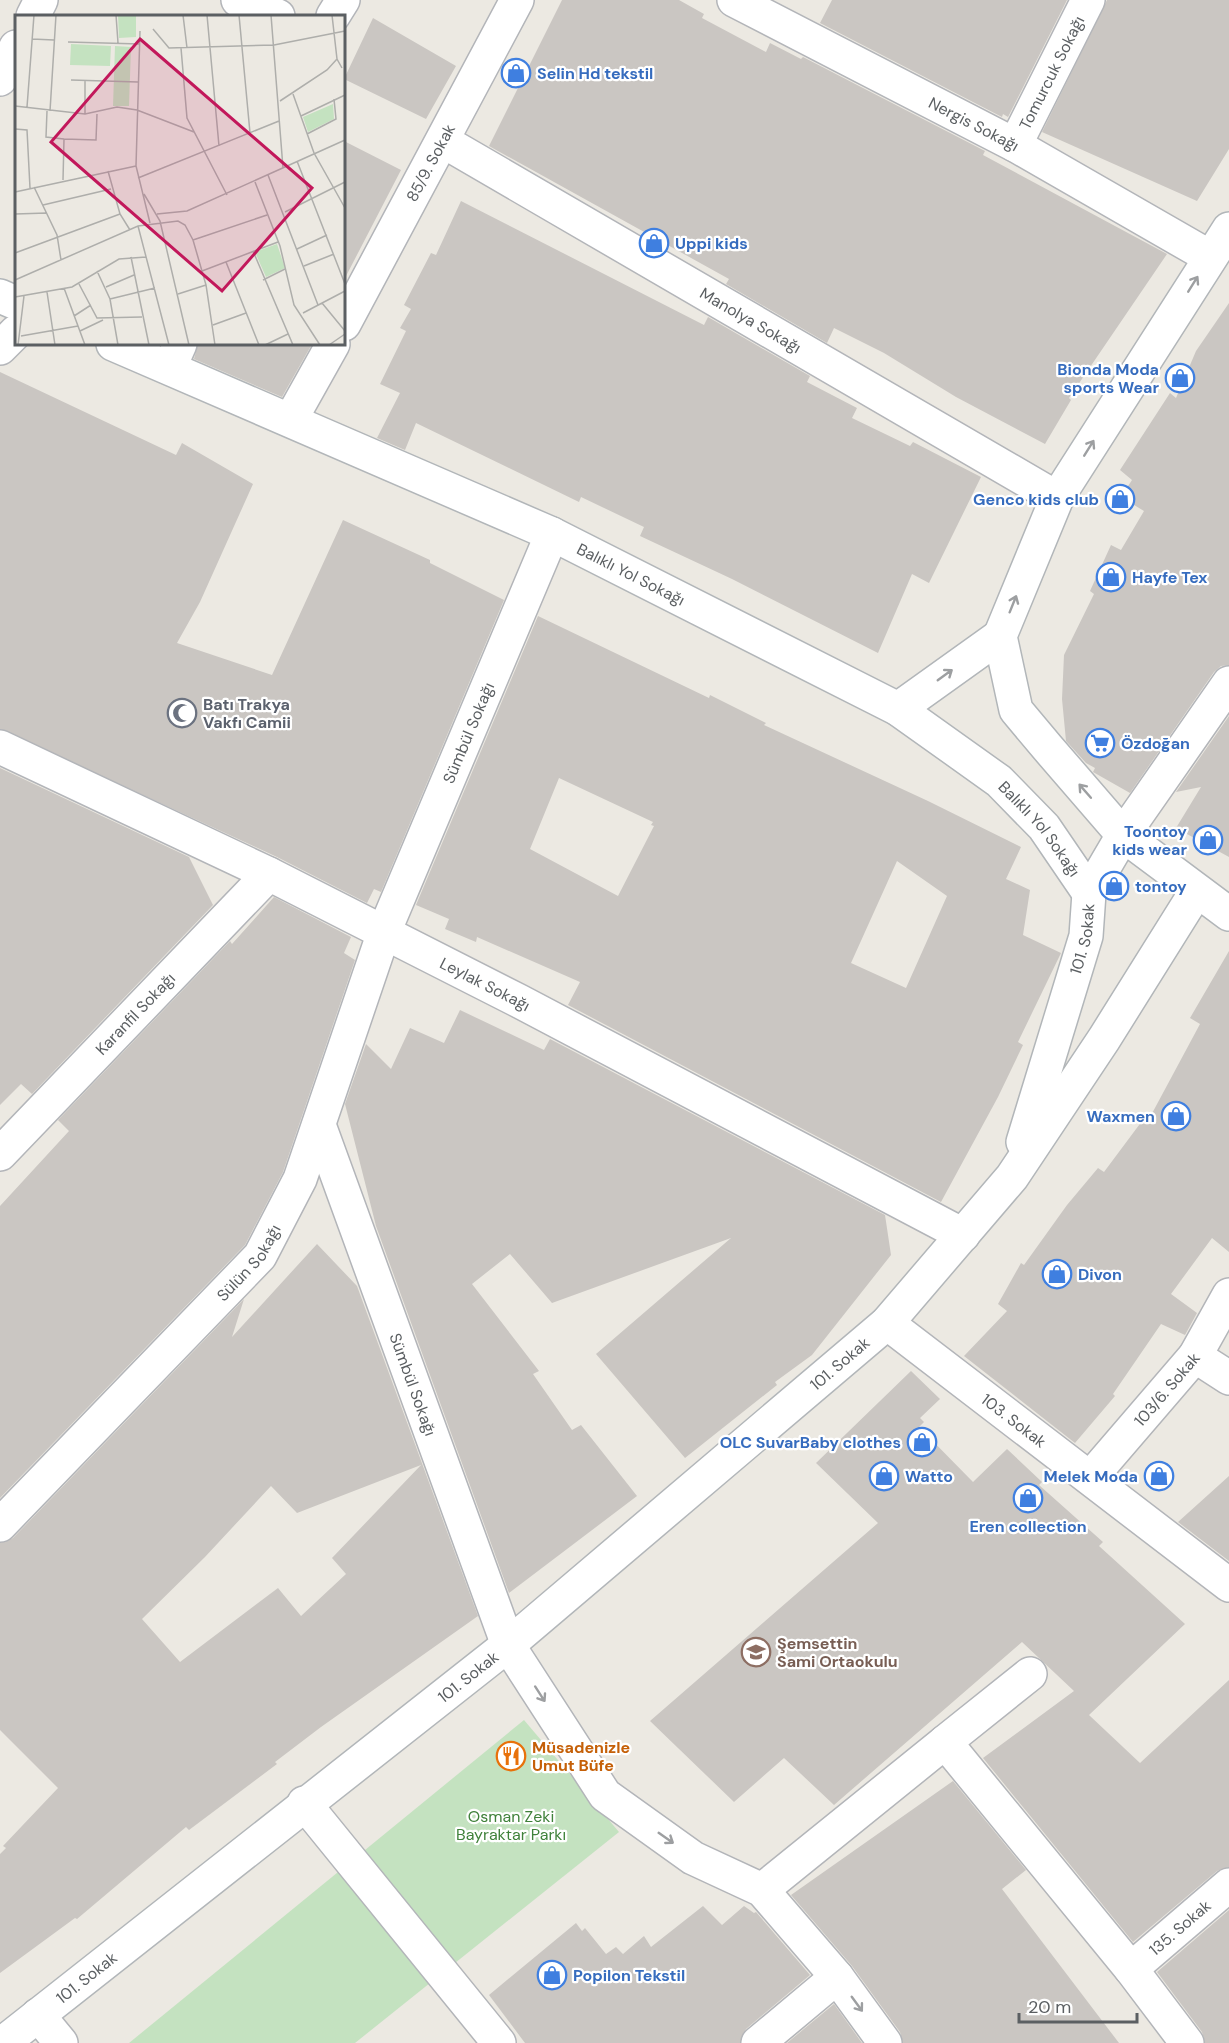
<svg xmlns="http://www.w3.org/2000/svg" width="1229" height="2043" viewBox="0 0 1229 2043" font-family="'DM Sans',sans-serif">
<style>
.green{fill:#c4e2c0}
.building{fill:#cac6c2;fill-rule:evenodd}
.lines{fill:none;stroke-linecap:round;stroke-linejoin:round}
.street-casing{stroke:#b3b5b9;stroke-width:36}
.secondary-casing{stroke:#b2b6b9;stroke-width:36}
.street{stroke:#fff;stroke-width:33}
.secondary{stroke:#fff;stroke-width:33}
.oneway{stroke:#9d9fa1}
.labels{text-anchor:middle;stroke-width:4.5;stroke-linejoin:round;paint-order:stroke}
.street-label{font-size:16px;fill:#5b5f62;stroke:#fff}
.shop-label{font-size:16px;font-weight:bold;fill:#366cbe;stroke:#fff;text-anchor:start}
.worship-label{font-size:16px;font-weight:bold;fill:#5b616d;stroke:#fff;text-anchor:start}
.education-label{font-size:16px;font-weight:bold;fill:#785e54;stroke:#fff;text-anchor:start}
.food-label{font-size:16px;font-weight:bold;fill:#c56008;stroke:#fff;text-anchor:start}
.park-label{font-size:16px;fill:#3f813a;stroke:#fff}
.inset-road{fill:none;stroke:#aeaeab;stroke-width:1.5}
.view{fill:#c2185b;fill-opacity:0.15;stroke:#c2185b;stroke-width:3}
.inset-edge{fill:none;stroke:#5b5f62;stroke-width:3}
</style>
<rect width="100%" height="100%" fill="#ece9e2"/>
<path class="green" d="M524 1720 619 1832 355 2043H129Z"/>
<path class="building" d="M562 0H679L704 14 702 18 766 52 770 43 801 59 803 57 985 151 983 155 1167 254 1069 398 1071 400 1045 444 956 397 884 353 834 328 827 343 726 284 729 279 489 146Z
M832 0H1067L1008 117 1003 114 1002 117 820 23Z
M1107 0H1229V149L1197 201 1042 132Z
M373 18 456 66 426 119 344 79Z
M344 141 401 170 344 280Z
M461 201 704 325 708 317 810 376 807 382 857 408 852 418 910 446 913 442 981 477 929 583 912 574 878 653 732 579 640 536 644 527 581 497 579 502 416 423 405 450 377 438 400 393 380 384 406 331 400 328 411 309 404 305 431 253 436 255Z
M1229 303V665L1221 666 1214 672 1130 793 1093 772 1095 768 1086 763 1066 741 1062 699 1064 655 1094 594 1090 591 1111 545 1121 550 1144 511 1121 497 1132 480 1120 470 1170 393 1176 398 1196 351Z
M198 344H312L282 397 194 359Z
M0 372 176 455 182 443 253 484 200 602 177 643 272 675 343 520 430 560V563L504 600 381 892 374 889 367 903 277 857 0 729Z
M538 616 709 698 710 695 766 723 764 725 928 801 1021 847 1006 879 1030 890 1023 935 1061 953 1018 1042 1023 1045 998 1097 941 1202 568 1005 580 982 477 937 476 942 445 929 449 919 416 905ZM559 778 653 822 651 825 654 826 618 896 530 849ZM897 861 947 896 906 988 851 963Z
M1229 716V857L1176 828 1201 787 1176 792Z
M0 768 189 857 213 905 32 1094 21 1084 0 1105Z
M274 897 351 937 344 953 355 960 283 1172 245 1245 0 1498V1206L69 1131 58 1120 230 941 232 944Z
M1229 951V1252L1212 1238 1171 1294 1197 1313 1185 1335 1161 1324 1113 1394 1115 1396 1075 1443 964 1356 1007 1311 998 1304 1021 1263 1024 1265 1067 1205 1098 1168 1104 1172 1145 1117 1149 1119 1200 1024 1190 1018Z
M460 1010 544 1050 550 1039 885 1215 891 1255 812 1355 775 1382 777 1385 685 1458 596 1354 731 1238 552 1303 510 1254 472 1284 539 1371 533 1374 572 1430 581 1425 637 1496 509 1593 376 1226 345 1104 366 1044 391 1069 410 1028 444 1043Z
M317 1244 357 1286 478 1616 321 1727 275 1762 277 1764 189 1830 186 1827 77 1919 75 1918 0 1973V1854L6 1848 3 1846 58 1788 0 1730V1543L13 1538 244 1299 232 1337ZM421 1465 332 1558 346 1574 301 1616 278 1588 180 1662 142 1619 205 1557 271 1486 297 1513Z
M911 1371 940 1399 920 1418 924 1422 919 1427 973 1482 1007 1449 1042 1482 1039 1485 1103 1542 1099 1546 1185 1624 1089 1715 1140 1763 1229 1680V1867L1217 1871 1133 1942 983 1758 1074 1691 1022 1642 834 1805 784 1758 734 1802 650 1721 878 1523 816 1463Z
M1229 1476V1561L1178 1522Z
M953 1781 1026 1870 1002 1889 1119 2043H903L900 2032 852 1966 791 1895Z
M703 1906 722 1925 744 1906 754 1913 756 1912 810 1975 746 2029 740 2043H525L489 1995 576 1923 582 1931 585 1928 606 1954 616 1947 623 1954 644 1936 651 1947Z
M1229 1910V2043H1205L1202 2032 1157 1972Z
M834 2004 862 2043H787Z"/>
<g class="lines">
<g class="street-casing">
<g id="street">
<path d="M238 0 278 16"/>
<path id="s1" d="M734 0 1015 145 1210 257"/>
<path d="M33 16 41 0"/>
<path d="M333 16 343 0"/>
<path d="M0 79 16 47"/>
<path id="s2" d="M443 141 1057 498"/>
<path id="s3" d="M1015 145 1088 0"/>
<path id="s4" d="M344 324 517 0"/>
<path d="M0 348 16 332"/>
<path d="M170 367 180 344"/>
<path d="M291 419 333 344"/>
<path id="s5" d="M0 747 269 874 519 1001 963 1235"/>
<path d="M1123 835 1229 683"/>
<path id="s6" d="M319 1125 508 1645 605 1795 693 1858 762 1890 837 1977 885 2043"/>
<path id="s7" d="M0 1154 269 874"/>
<path id="s8" d="M887 1323 1229 1585"/>
<path d="M1195 1356 1229 1378"/>
<path id="s9" d="M1091 1477 1195 1356 1229 1295"/>
<path id="s10" d="M0 1525 260 1256 300 1179 384 932 552 534"/>
<path d="M945 1742 1030 1674"/>
<path d="M304 1803 499 2043"/>
<path d="M762 1890 945 1742 1131 1969 1187 2043"/>
<path id="s11" d="M1131 1969 1229 1885"/>
<path d="M38 2015 61 2043"/>
<path d="M758 2043 837 1977"/>
</g>
</g>
<g class="secondary-casing">
<g id="secondary">
<path d="M1229 229 1057 498 1000 636 1016 710 1047 747 1123 835 1229 914"/>
<path d="M0 296 16 303"/>
<path id="s12" d="M113 344 552 534 898 709 999 781 1044 827 1089 893"/>
<path d="M898 709 1000 636"/>
<path id="s13" d="M1023 1142 1086 936 1089 893 1123 835"/>
<path id="s14" d="M3 2043 508 1645 887 1323 1012 1177 1104 1039 1196 892"/>
</g>
</g>
<use href="#street" class="street"/>
<use href="#secondary" class="secondary"/>
</g>
<defs><path id="oneway-shaft" d="M-6 0H5M1.5-3L5.5 0L1.5 3" fill="none" stroke-width="1.6" stroke-linecap="round" stroke-linejoin="round" transform="scale(1.5)"/></defs>
<g class="oneway">
<use href="#oneway-shaft" transform="translate(1193 284) rotate(-58)"/>
<use href="#oneway-shaft" transform="translate(1089 448) rotate(-58)"/>
<use href="#oneway-shaft" transform="translate(1013 604) rotate(-68)"/>
<use href="#oneway-shaft" transform="translate(945 675) rotate(-36)"/>
<use href="#oneway-shaft" transform="translate(1085 791) rotate(-131)"/>
<use href="#oneway-shaft" transform="translate(540 1694) rotate(57)"/>
<use href="#oneway-shaft" transform="translate(666 1838) rotate(35)"/>
<use href="#oneway-shaft" transform="translate(857 2004) rotate(54)"/>
</g>
<defs>
<g id="shop-ring" transform="scale(1.5)"><circle r="9.5" fill="#fff" stroke="#3f7fe0" stroke-width="1.5"/><path d="M-5-2.5h2.3a2.7 3.5 0 0 1 5.4 0H5L5.5 6h-11ZM-1.5-2.5h3a1.5 2.3 0 0 0-3 0Z" fill="#3f7fe0"/></g>
<g id="mosque-ring" transform="scale(1.5)"><circle r="9.5" fill="#fff" stroke="#6b7280" stroke-width="1.5"/><path d="M3.5-4.9A6 6 0 1 0 3.5 4.9A5 5 0 1 1 3.5-4.9Z" fill="#6b7280"/></g>
<g id="supermarket-ring" transform="scale(1.5)"><circle r="9.5" fill="#fff" stroke="#3f7fe0" stroke-width="1.5"/><path d="M-6-5.5h2.5l.6 2H6L4.5 2H-2.5L-4.4-4H-6ZM-1.5 3.2a1.3 1.3 0 1 0 .1 0ZM3 3.2a1.3 1.3 0 1 0 .1 0Z" fill="#3f7fe0"/></g>
<g id="school-ring" transform="scale(1.5)"><circle r="9.5" fill="#fff" stroke="#8d6e63" stroke-width="1.5"/><path d="M0-5L7-2L0 1L-7-2ZM-4 1L0 2.5L4 1V4Q0 6-4 4Z" fill="#8d6e63"/></g>
<g id="restaurant-ring" transform="scale(1.5)"><circle r="9.5" fill="#fff" stroke="#e8710a" stroke-width="1.5"/><path d="M-5-6h1v4h1v-4h1v4h1v-4h1v5L-1.5 .5V6h-2V.5L-5-1ZM5-6V6H3V1.5H1.5Q1.5-4 5-6Z" fill="#e8710a"/></g>
</defs>
<g fill-rule="evenodd">
<use href="#shop-ring" x="516" y="73"/>
<use href="#shop-ring" x="654" y="243"/>
<use href="#shop-ring" x="1180" y="378"/>
<use href="#shop-ring" x="1120" y="499"/>
<use href="#shop-ring" x="1111" y="577"/>
<use href="#mosque-ring" x="182" y="713"/>
<use href="#supermarket-ring" x="1100" y="743"/>
<use href="#shop-ring" x="1208" y="840"/>
<use href="#shop-ring" x="1114" y="886"/>
<use href="#shop-ring" x="1176" y="1116"/>
<use href="#shop-ring" x="1057" y="1274"/>
<use href="#shop-ring" x="922" y="1442"/>
<use href="#shop-ring" x="884" y="1476"/>
<use href="#shop-ring" x="1159" y="1476"/>
<use href="#shop-ring" x="1028" y="1498"/>
<use href="#school-ring" x="756" y="1652"/>
<use href="#restaurant-ring" x="511" y="1756"/>
<use href="#shop-ring" x="552" y="1975"/>
</g>
<g class="labels">
<g class="street-label">
<text dy="6" stroke="none"><textPath href="#s3" startOffset="81">Tomurcuk Sokağı</textPath></text>
<text dy="6" stroke="none"><textPath href="#s1" startOffset="270">Nergis Sokağı</textPath></text>
<text dy="6" stroke="none"><textPath href="#s4" startOffset="183">85/9. Sokak</textPath></text>
<text dy="6" stroke="none"><textPath href="#s2" startOffset="356">Manolya Sokağı</textPath></text>
<text dy="6" stroke="none"><textPath href="#s12" startOffset="567">Balıklı Yol Sokağı</textPath></text>
<text dy="6" stroke="none"><textPath href="#s10" startOffset="938">Sümbül Sokağı</textPath></text>
<text dy="6" stroke="none"><textPath href="#s12" startOffset="1053">Balıklı Yol Sokağı</textPath></text>
<text dy="6" stroke="none"><textPath href="#s13" startOffset="212">101. Sokak</textPath></text>
<text dy="6" stroke="none"><textPath href="#s5" startOffset="540">Leylak Sokağı</textPath></text>
<text dy="6" stroke="none"><textPath href="#s7" startOffset="195">Karanfil Sokağı</textPath></text>
<text dy="6" stroke="none"><textPath href="#s10" startOffset="362">Sülün Sokağı</textPath></text>
<text dy="6" stroke="none"><textPath href="#s14" startOffset="1078">101. Sokak</textPath></text>
<text dy="6" stroke="none"><textPath href="#s6" startOffset="276">Sümbül Sokağı</textPath></text>
<text dy="6" stroke="none"><textPath href="#s9" startOffset="116">103/6. Sokak</textPath></text>
<text dy="6" stroke="none"><textPath href="#s8" startOffset="160">103. Sokak</textPath></text>
<text dy="6" stroke="none"><textPath href="#s14" startOffset="592">101. Sokak</textPath></text>
<text dy="6" stroke="none"><textPath href="#s11" startOffset="64">135. Sokak</textPath></text>
<text dy="6" stroke="none"><textPath href="#s14" startOffset="106">101. Sokak</textPath></text>
</g>
<g class="shop-label">
<text x="537" y="79">Selin Hd tekstil</text>
<text x="675" y="249">Uppi kids</text>
<text x="1159" y="375" text-anchor="end">Bionda Moda<tspan x="1159" dy="18">sports Wear</tspan></text>
<text x="1099" y="505" text-anchor="end">Genco kids club</text>
<text x="1132" y="583">Hayfe Tex</text>
<text x="1121" y="749">Özdoğan</text>
<text x="1187" y="837" text-anchor="end">Toontoy<tspan x="1187" dy="18">kids wear</tspan></text>
<text x="1135" y="892">tontoy</text>
<text x="1155" y="1122" text-anchor="end">Waxmen</text>
<text x="1078" y="1280">Divon</text>
<text x="901" y="1448" text-anchor="end">OLC SuvarBaby clothes</text>
<text x="905" y="1482">Watto</text>
<text x="1138" y="1482" text-anchor="end">Melek Moda</text>
<text x="1028" y="1532" text-anchor="middle">Eren collection</text>
<text x="573" y="1981">Popilon Tekstil</text>
</g>
<g class="worship-label">
<text x="203" y="710">Batı Trakya<tspan x="203" dy="18">Vakfı Camii</tspan></text>
</g>
<g class="education-label">
<text x="777" y="1649">Şemsettin<tspan x="777" dy="18">Sami Ortaokulu</tspan></text>
</g>
<g class="food-label">
<text x="532" y="1753">Müsadenizle<tspan x="532" dy="18">Umut Büfe</tspan></text>
</g>
<g class="park-label">
<text x="511" y="1822">Osman Zeki<tspan x="511" dy="18">Bayraktar Parkı</tspan></text>
</g>
</g>
<g transform="translate(15 15)">
<rect width="330" height="330" fill="#ece9e2"/>
<path d="M103 0H121V22L104 23ZM56 29 96 31 95 51 55 50ZM100 31 116 32 114 91H98ZM318 89 319 104 293 117 288 102ZM262 229 270 253 251 262 240 237Z" fill="#c4e2c0"/>
<path class="inset-road" d="M101 0 103 28M168 0 172 33M192 0 204 131M224 0 235 118M256 0 268 153M317 0 322 44 327 53M138 14 154 33 259 30 330 16M125 16 121 151 135 208M17 24 39 25M53 27 125 29M166 33 172 103 212 180M56 65 123 67M278 79 299 138 330 193M265 86 312 55 322 44M0 91 70 99 102 92 122 95 179 117M12 92 19 0M32 96 31 122 49 124 81 125 82 99M35 96 41 0M70 99V65M286 101 330 80M0 114 12 115 15 173M292 119 321 104 319 84M282 146 330 269M93 156 105 199 115 215M253 160 303 290M123 163 264 106M48 165 49 124M240 167 265 231 279 290 305 330M19 172 42 220 46 245M0 177 121 151M129 179 145 206 174 330M28 190 96 174M270 197 330 167M0 199 32 198M142 199 172 196 330 125M123 211 154 330M178 225 252 200M282 234 312 220M238 236 278 330M0 238 105 199M116 242 134 330M211 247 244 330M289 251 319 239M82 256 95 284 103 330M187 256 263 227M0 265 123 211 163 206 170 210 178 225 191 270 200 330M248 265 270 254M64 269 82 303 127 302M91 272 119 260M49 273 70 330M32 277 40 330M163 279 191 270M0 282 57 272 104 244 131 242M95 284 140 273M307 288 330 316M288 298 330 276M59 301 76 290M198 310 231 298M65 316 88 305M6 321 63 311M3 330 9 281M250 330 273 319M314 330 330 319"/>
<path class="view" d="M125 24 297 173 207 276 36 127Z"/>
<rect width="330" height="330" class="inset-edge"/>
</g>
<path d="M1019 2013v9h118v-9" fill="none" stroke="#5b5f62" stroke-width="3"/>
<text x="1028" y="2013" font-size="18" fill="#5b5f62" stroke="#ffffff" stroke-width="4.5" paint-order="stroke">20 m</text>
</svg>
